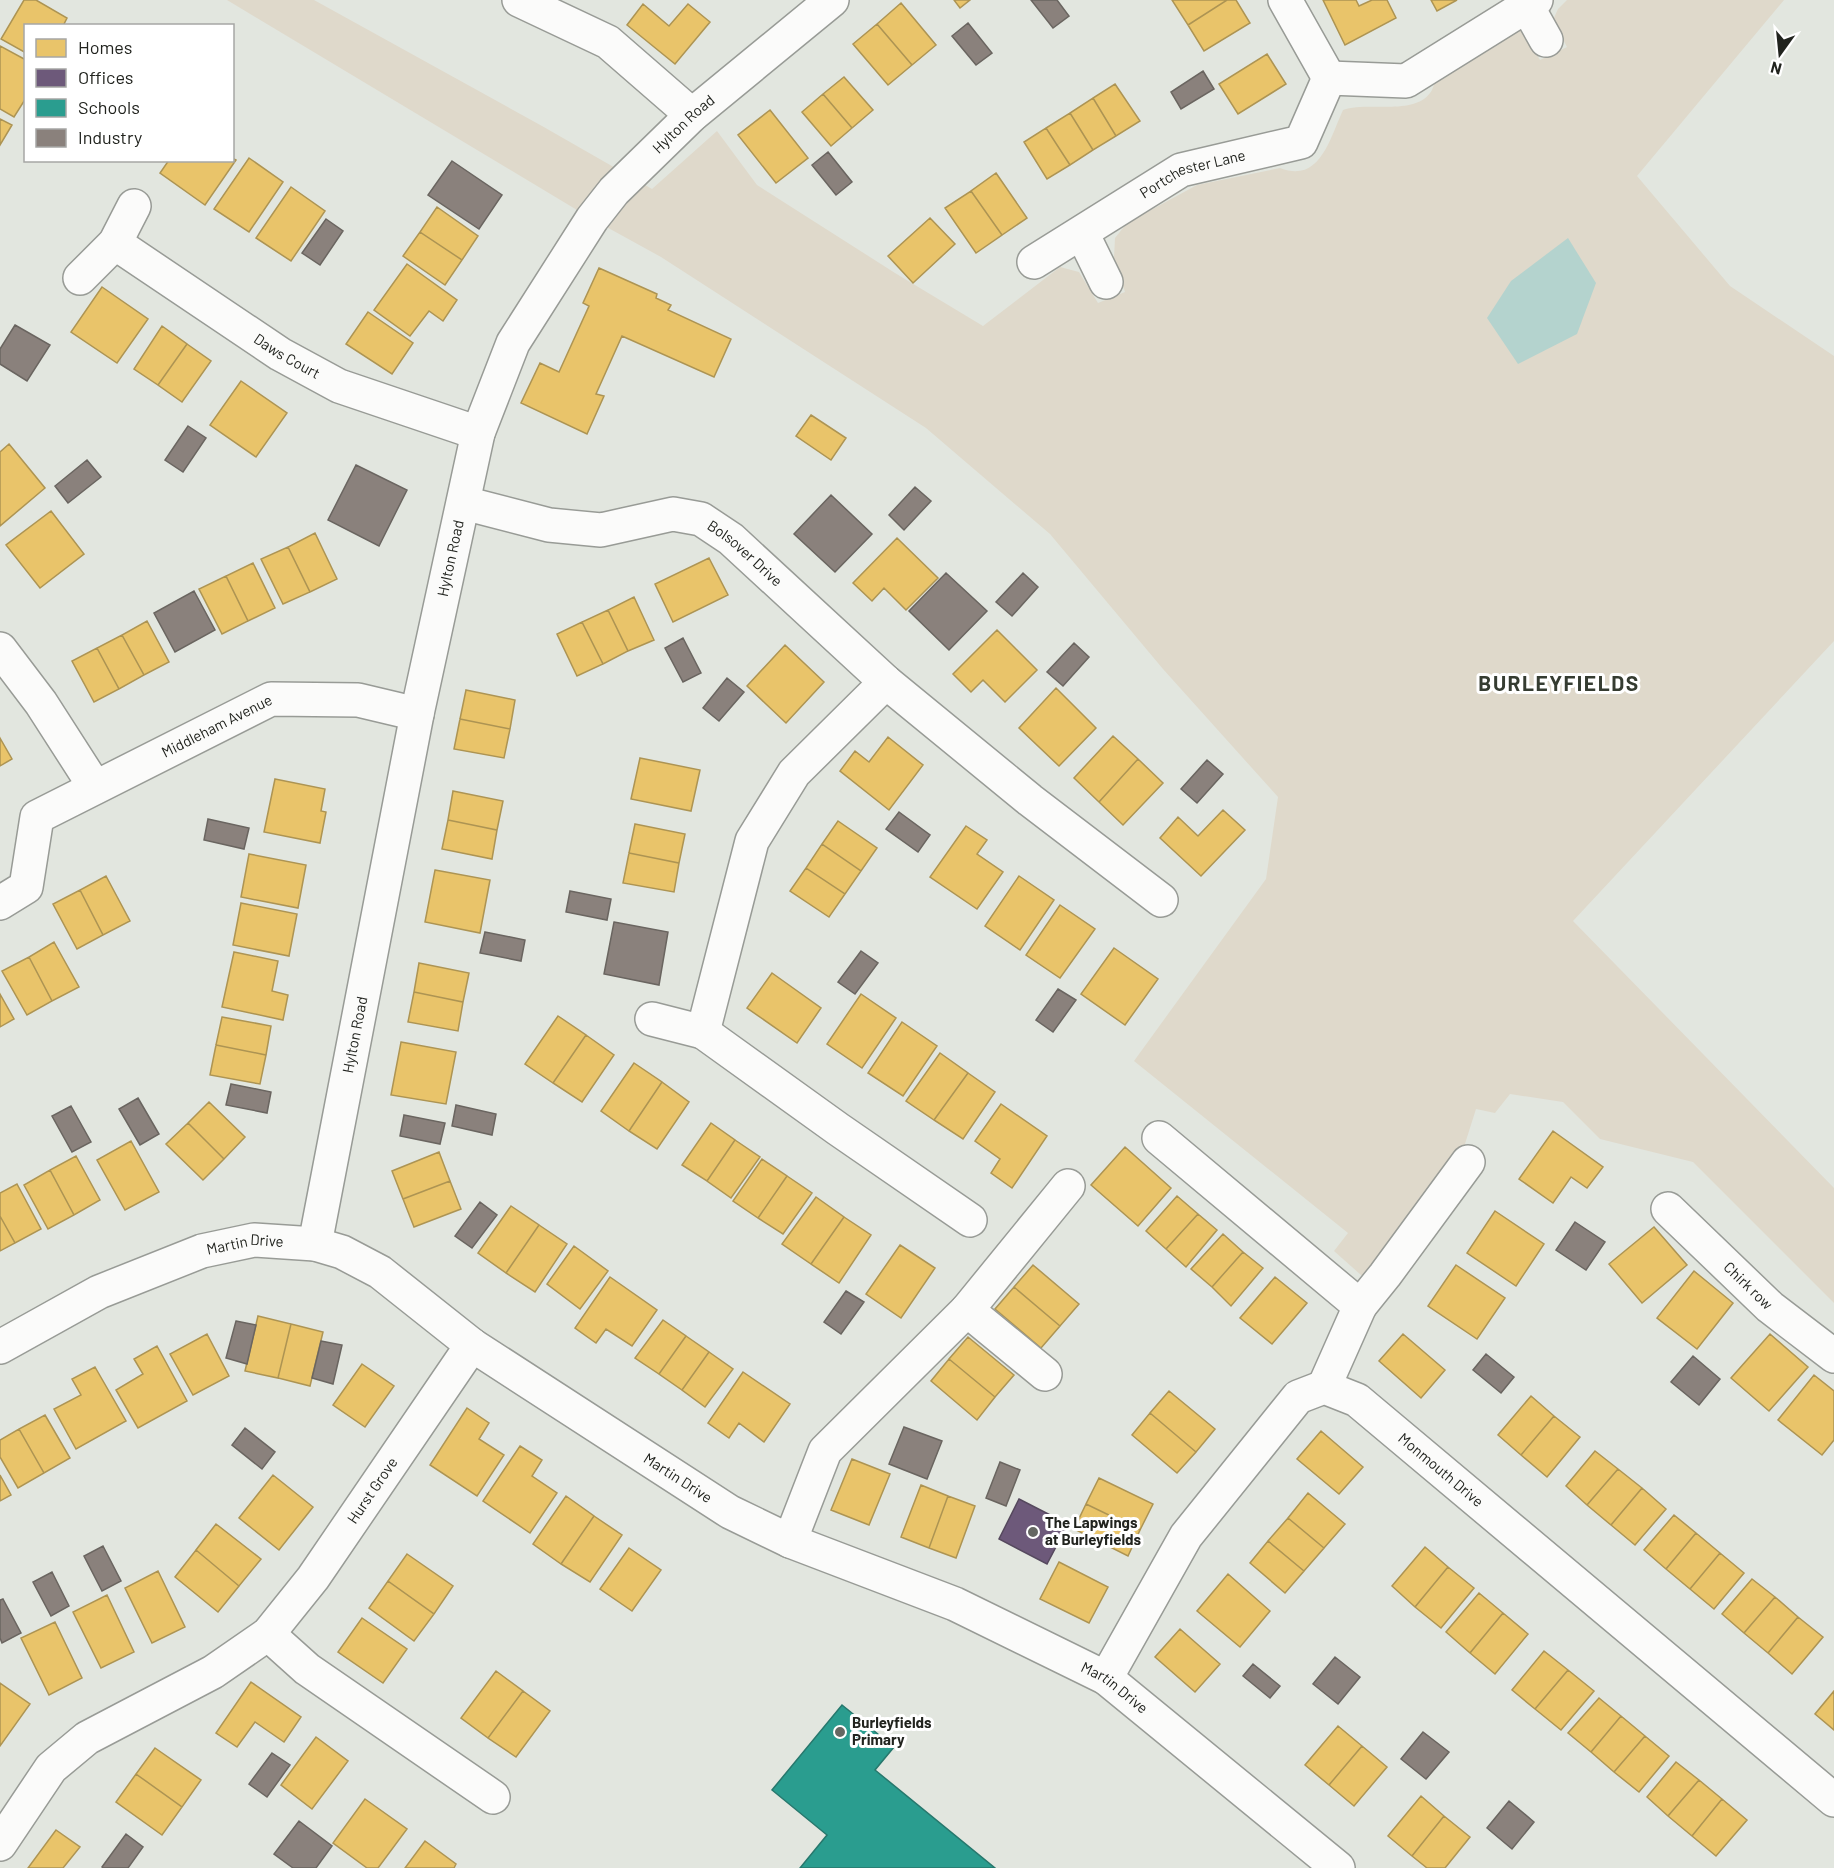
<svg xmlns="http://www.w3.org/2000/svg" width="1834" height="1868" viewBox="0 0 1834 1868" font-family="Barlow,sans-serif">
<style>
.green{fill:#dfd9cb}
.water{fill:#b4d3ce}
.homes{fill:#e9c46a;stroke:#ad9453;stroke-width:1.5}
.offices{fill:#6d597a;stroke:#56495e;stroke-width:1.5}
.schools{fill:#2a9d8f;stroke:#27786d;stroke-width:1.5}
.industry{fill:#8a817c;stroke:#6a6560;stroke-width:1.5}
.lines{fill:none;stroke-linecap:round;stroke-linejoin:round}
.minor-casing{stroke:#989b96;stroke-width:36}
.minor{stroke:#fbfbfa;stroke-width:33}
.poi-dot{fill:#656762;stroke:#fff;stroke-width:2}
.labels{text-anchor:middle;stroke-width:6;stroke-linejoin:round;paint-order:stroke}
.street-label{font-size:15px;fill:#21231e;stroke:#fff}
.poi-label{font-size:15px;font-weight:bold;fill:#21231e;stroke:#fff;text-anchor:start}
.district-label{font-size:21px;font-weight:bold;letter-spacing:1.5px;fill:#353c31;stroke:#fff}
</style>
<rect width="100%" height="100%" fill="#e2e6df"/>
<path class="green" d="M227 0H314L542 126 652 189 717 131 757 185 895 273 983 326 1060 267 1079 272 1098 303 1125 292 1114 258 1115 238 1127 223 1197 185 1280 168C1320 184 1330 138 1343 110 1368 101 1413 116 1430 93 1433 90 1434 83 1436 80L1519 29 1528 40 1540 60 1567 47 1553 20 1558 9 1567 0H1784L1637 176 1730 286 1834 356V641L1573 921 1834 1188V1303L1693 1162 1600 1139 1563 1102 1510 1094 1495 1113 1476 1109 1463 1150 1370 1283 1334 1251 1348 1233 1134 1061 1266 879 1278 797 1163 669 1050 534 926 428 661 257 592 219Z"/>
<path class="water" d="M1568 238 1596 283 1577 334 1518 364 1487 318 1511 281Z"/>
<path class="homes" d="M24 0H36L67 18 63 26H26V53L1 39Z
M954 0H970L960 8Z
M1172 0H1227L1188 25Z
M1227 0H1236L1250 23 1204 51 1188 25Z
M1323 0H1356L1359 6 1372 0H1387L1396 18 1345 45Z
M1431 0H1457L1437 11Z
M901 3 936 45 912 65 877 24Z
M643 4 669 26 688 4 710 22 675 64 627 25Z
M877 24 912 65 888 85 853 44Z
M0 46 26 60V98L14 117 0 109Z
M1267 54 1286 84 1238 114 1219 84Z
M844 77 873 110 852 128 823 94Z
M1115 84 1140 121 1116 136 1093 98Z
M823 94 852 128 831 146 802 112Z
M1093 98 1116 136 1093 150 1070 113Z
M770 110 808 158 776 183 738 135Z
M1070 113 1093 150 1070 165 1046 128Z
M0 119 12 125 0 145Z
M1046 128 1070 165 1047 179 1024 142Z
M232 158 236 160 205 205 160 173 169 160H232Z
M249 158 283 182 249 232 214 209Z
M996 173 1027 218 1002 235 971 191Z
M291 187 325 211 291 261 256 238Z
M971 191 1002 235 976 253 945 208Z
M437 207 478 236 462 260 420 232Z
M930 218 955 244 913 283 888 256Z
M420 232 462 260 445 285 403 256Z
M407 264 457 300 443 321 429 311 410 336 374 310Z
M599 268 657 294 656 298 671 305 668 310 731 339 714 377 622 336 596 394 604 396 587 434 521 403 540 363 559 372 589 306 583 303Z
M102 287 148 319 117 363 71 332Z
M368 312 413 343 392 374 346 344Z
M162 326 187 344 158 385 134 369Z
M187 344 211 361 182 402 158 385Z
M241 381 287 413 256 457 210 425Z
M811 415 846 438 831 460 796 436Z
M9 444 45 488 0 526V452Z
M51 511 84 554 40 588 6 545Z
M315 533 337 579 310 592 288 547Z
M897 538 938 578 906 610 884 588 872 601 853 583Z
M288 547 310 592 283 604 261 559Z
M709 558 728 595 673 622 655 584Z
M253 563 275 608 248 621 226 576Z
M226 576 248 621 222 634 199 589Z
M634 597 654 640 628 651 608 610Z
M608 610 628 651 603 664 582 622Z
M147 621 169 662 144 675 122 635Z
M582 622 603 664 577 676 557 634Z
M997 630 1037 670 1005 702 983 680 971 692 953 674Z
M122 635 144 675 119 689 97 648Z
M785 645 824 682 786 723 747 686Z
M97 648 119 689 94 702 72 661Z
M1056 688 1096 728 1059 766 1019 728Z
M466 690 515 700 510 729 460 719Z
M460 719 510 729 504 758 454 749Z
M1113 736 1138 759 1099 802 1074 778Z
M888 737 923 765 889 810 840 771 855 751 869 762Z
M0 738 12 759 0 766Z
M640 758 700 770 691 811 631 799Z
M1138 759 1163 783 1123 825 1099 802Z
M275 779 325 789 321 811 326 812 320 843 264 832Z
M453 791 503 801 497 830 448 820Z
M1223 810 1245 830 1201 876 1160 838 1178 817 1198 836Z
M448 820 497 830 492 859 442 849Z
M838 821 877 848 861 871 822 844Z
M635 824 685 834 679 863 629 853Z
M966 826 987 840 977 854 1003 872 977 909 930 877Z
M822 844 861 871 845 894 806 868Z
M629 853 679 863 674 892 623 883Z
M249 854 306 865 298 908 241 897Z
M806 868 845 894 829 917 790 891Z
M435 870 490 880 480 933 425 922Z
M106 876 130 921 103 935 80 890Z
M1019 876 1054 900 1020 950 985 926Z
M80 890 103 935 77 949 53 904Z
M241 903 297 914 289 956 233 945Z
M1060 905 1095 929 1060 978 1026 955Z
M54 942 79 987 52 1001 29 957Z
M1114 948 1158 979 1125 1025 1081 994Z
M234 952 278 961 272 991 288 995 283 1020 222 1007Z
M29 957 52 1001 27 1015 2 971Z
M419 963 469 973 463 1002 414 992Z
M772 973 821 1008 797 1043 747 1008Z
M414 992 463 1002 458 1031 408 1022Z
M0 994 14 1019 0 1027Z
M861 994 896 1018 862 1068 827 1044Z
M558 1016 586 1035 553 1083 525 1064Z
M222 1017 271 1026 266 1055 216 1045Z
M902 1022 937 1046 903 1096 868 1073Z
M586 1035 614 1055 582 1102 553 1083Z
M401 1042 456 1052 446 1104 391 1095Z
M216 1045 266 1055 260 1084 210 1075Z
M940 1053 968 1073 934 1120 906 1101Z
M634 1063 662 1082 629 1131 601 1111Z
M968 1073 995 1092 963 1139 934 1120Z
M662 1082 689 1102 657 1149 629 1131Z
M209 1102 245 1137 224 1159 188 1123Z
M1001 1104 1047 1136 1012 1188 991 1173 1000 1159 975 1141Z
M188 1123 224 1159 203 1180 166 1144Z
M711 1123 735 1140 707 1181 682 1165Z
M1553 1131 1603 1167 1587 1188 1571 1177 1553 1203 1519 1179Z
M735 1140 760 1157 731 1198 707 1181Z
M131 1141 159 1192 125 1210 97 1160Z
M1125 1147 1171 1188 1138 1226 1091 1185Z
M439 1152 450 1181 403 1199 392 1171Z
M76 1156 100 1200 74 1215 50 1170Z
M762 1159 787 1176 758 1218 733 1201Z
M50 1170 74 1215 48 1229 24 1185Z
M787 1176 812 1193 783 1234 758 1218Z
M450 1181 461 1209 414 1227 403 1199Z
M17 1184 41 1229 15 1243 0 1216V1193Z
M1177 1196 1198 1214 1166 1249 1146 1231Z
M816 1197 844 1217 811 1264 782 1244Z
M511 1206 539 1225 506 1273 478 1253Z
M1495 1211 1544 1244 1516 1286 1467 1253Z
M1198 1214 1217 1230 1186 1267 1166 1249Z
M0 1216 15 1243 0 1251Z
M844 1217 871 1235 839 1283 811 1264Z
M539 1225 567 1244 535 1292 506 1273Z
M1654 1227 1687 1265 1642 1303 1609 1264Z
M1223 1234 1243 1252 1212 1287 1191 1269Z
M900 1245 935 1268 901 1318 866 1294Z
M574 1246 608 1271 580 1309 547 1284Z
M1243 1252 1263 1268 1231 1306 1212 1287Z
M1033 1265 1079 1304 1060 1326 1014 1287Z
M1456 1265 1505 1298 1477 1339 1428 1306Z
M1694 1271 1733 1303 1697 1349 1657 1318Z
M610 1277 657 1310 632 1346 606 1329 596 1343 575 1328Z
M1275 1277 1307 1303 1272 1344 1240 1318Z
M1014 1287 1060 1326 1041 1348 995 1309Z
M258 1316 291 1324 278 1378 245 1371Z
M663 1320 686 1336 659 1374 635 1358Z
M291 1324 323 1332 310 1386 278 1378Z
M207 1334 229 1376 193 1395 170 1354Z
M1403 1334 1445 1370 1421 1398 1379 1361Z
M1770 1334 1808 1367 1769 1411 1731 1378Z
M686 1336 709 1352 682 1390 659 1374Z
M968 1337 1014 1375 995 1397 949 1359Z
M157 1346 187 1401 138 1428 116 1390 143 1374 134 1359Z
M709 1352 733 1369 705 1407 682 1390Z
M949 1359 995 1397 977 1420 931 1381Z
M362 1364 394 1386 365 1427 333 1405Z
M95 1367 126 1421 76 1449 54 1409 81 1395 72 1379Z
M743 1372 790 1404 764 1442 739 1423 729 1438 708 1423Z
M1814 1375 1834 1391V1440L1822 1455 1778 1420Z
M1169 1391 1215 1429 1196 1452 1150 1413Z
M1531 1396 1554 1416 1521 1455 1498 1435Z
M467 1408 489 1423 479 1439 504 1455 477 1496 430 1465Z
M1150 1413 1196 1452 1177 1473 1132 1435Z
M45 1415 70 1458 44 1473 19 1429Z
M1554 1416 1580 1437 1547 1477 1521 1455Z
M19 1429 44 1473 18 1488 0 1457V1440Z
M1321 1431 1363 1467 1339 1494 1297 1459Z
M520 1446 542 1460 532 1476 557 1493 530 1533 483 1501Z
M1595 1451 1618 1469 1587 1505 1566 1486Z
M852 1459 890 1474 869 1525 831 1510Z
M1618 1469 1642 1488 1611 1525 1587 1505Z
M0 1475 11 1495 0 1501Z
M273 1475 313 1507 279 1550 239 1518Z
M1099 1478 1153 1504 1140 1530 1086 1504Z
M921 1485 948 1496 929 1548 901 1537Z
M1642 1488 1666 1509 1635 1545 1611 1525Z
M1308 1493 1345 1524 1324 1548 1288 1518Z
M566 1496 594 1516 561 1564 533 1544Z
M948 1496 975 1506 956 1558 929 1548Z
M1086 1504 1140 1530 1128 1556 1074 1529Z
M1674 1515 1696 1533 1666 1569 1644 1550Z
M594 1516 622 1535 590 1582 561 1564Z
M1288 1518 1324 1548 1304 1571 1268 1541Z
M216 1524 261 1559 239 1586 196 1550Z
M1696 1533 1720 1553 1690 1589 1666 1569Z
M1268 1541 1304 1571 1285 1593 1250 1563Z
M1425 1547 1448 1567 1415 1607 1392 1586Z
M629 1548 661 1570 632 1611 600 1589Z
M196 1550 239 1586 218 1612 175 1577Z
M1720 1553 1744 1573 1714 1609 1690 1589Z
M407 1554 453 1586 434 1614 388 1581Z
M1059 1562 1108 1587 1089 1623 1040 1599Z
M1448 1567 1474 1588 1441 1628 1415 1607Z
M158 1571 185 1627 152 1643 125 1588Z
M1228 1574 1270 1611 1240 1647 1197 1611Z
M1752 1579 1775 1597 1744 1633 1722 1614Z
M388 1581 434 1614 414 1641 369 1608Z
M1479 1593 1503 1613 1470 1653 1446 1632Z
M107 1595 134 1652 101 1668 73 1612Z
M1775 1597 1798 1617 1768 1653 1744 1633Z
M1503 1613 1528 1634 1495 1674 1470 1653Z
M1798 1617 1823 1637 1792 1674 1768 1653Z
M362 1618 407 1649 383 1683 338 1652Z
M55 1622 82 1678 49 1695 21 1638Z
M1180 1629 1220 1664 1195 1692 1155 1657Z
M1544 1651 1568 1670 1535 1709 1512 1690Z
M1568 1670 1594 1691 1561 1730 1535 1709Z
M496 1671 523 1691 488 1738 461 1718Z
M251 1682 301 1717 284 1742 255 1722 237 1747 216 1733Z
M0 1683 30 1704 0 1746Z
M523 1691 550 1711 516 1757 488 1738Z
M1834 1691V1730L1815 1714Z
M1599 1698 1621 1716 1591 1752 1568 1733Z
M1621 1716 1645 1736 1614 1772 1591 1752Z
M1338 1726 1362 1746 1329 1785 1305 1765Z
M1645 1736 1669 1756 1639 1792 1614 1772Z
M316 1737 348 1761 312 1809 281 1785Z
M1362 1746 1387 1767 1354 1806 1329 1785Z
M155 1748 201 1780 182 1807 136 1774Z
M1676 1762 1699 1780 1668 1816 1647 1797Z
M136 1774 182 1807 162 1835 116 1802Z
M1699 1780 1722 1799 1692 1836 1668 1816Z
M1421 1796 1444 1816 1412 1856 1388 1836Z
M365 1799 407 1829 378 1868H367L333 1843Z
M1722 1799 1747 1820 1716 1856 1692 1836Z
M1444 1816 1470 1837 1445 1868H1427L1412 1856Z
M56 1830 80 1847 63 1868H28Z
M425 1841 456 1864 454 1868H405Z"/>
<path class="offices" d="M1019 1499 1068 1524 1047 1564 999 1539Z"/>
<path class="schools" d="M842 1705 894 1747 875 1770 995 1868H800L827 1835 772 1790Z"/>
<path class="industry" d="M1031 0H1057L1069 16 1053 28Z
M968 23 992 53 976 65 952 36Z
M1203 71 1214 89 1181 109 1171 92Z
M828 152 852 182 836 195 812 165Z
M452 161 502 195 479 229 428 195Z
M326 219 343 231 320 265 302 253Z
M15 325 50 345 27 381 0 364V349Z
M188 426 206 438 183 472 165 460Z
M87 460 101 477 68 503 55 486Z
M356 465 407 490 379 546 328 520Z
M915 487 931 501 904 530 889 515Z
M831 495 872 534 835 572 794 534Z
M946 573 987 611 949 650 909 611Z
M1023 573 1038 587 1012 616 996 602Z
M194 591 215 630 175 652 154 613Z
M683 638 701 673 683 682 665 648Z
M1074 643 1089 657 1063 686 1047 672Z
M727 678 744 692 719 721 703 708Z
M1207 760 1223 774 1197 803 1181 789Z
M899 812 930 835 918 852 886 829Z
M208 819 249 828 244 849 204 840Z
M570 891 611 899 607 920 566 912Z
M614 922 668 932 659 985 604 974Z
M485 932 525 940 521 961 480 953Z
M861 951 878 963 855 994 838 982Z
M1058 989 1076 1000 1053 1032 1036 1020Z
M231 1084 271 1092 267 1113 226 1105Z
M138 1098 159 1134 140 1145 119 1109Z
M456 1105 496 1114 492 1135 452 1126Z
M71 1106 91 1142 72 1152 52 1116Z
M404 1115 445 1123 440 1144 400 1136Z
M480 1202 497 1215 472 1248 455 1236Z
M1575 1222 1605 1242 1586 1270 1556 1250Z
M846 1291 864 1302 841 1334 824 1322Z
M236 1321 256 1325 247 1364 226 1358Z
M321 1341 342 1345 333 1384 312 1378Z
M1486 1354 1514 1377 1501 1393 1473 1370Z
M1693 1356 1720 1379 1699 1405 1671 1382Z
M904 1427 942 1441 927 1479 889 1464Z
M245 1428 275 1452 262 1469 232 1445Z
M1000 1462 1020 1470 1006 1506 986 1498Z
M103 1546 121 1581 102 1591 84 1556Z
M52 1572 69 1606 51 1616 33 1582Z
M3 1599 21 1633 2 1643 0 1638V1600Z
M1335 1657 1360 1677 1338 1704 1313 1684Z
M1253 1664 1280 1686 1270 1698 1243 1676Z
M1423 1732 1449 1752 1426 1779 1401 1759Z
M272 1753 290 1765 267 1797 249 1784Z
M1509 1801 1534 1822 1512 1849 1487 1828Z
M299 1821 332 1846 316 1868H293L274 1854Z
M126 1834 143 1847 128 1868H103L102 1867Z"/>
<g class="lines">
<g class="minor-casing">
<g id="minor">
<path d="M519 0 608 42 692 115"/>
<path d="M1285 0 1329 78"/>
<path d="M1527 6 1546 40"/>
<path d="M1082 233 1106 282"/>
<path id="s1" d="M115 243 280 354 339 386 478 433"/>
<path id="s2" d="M1034 262 1181 170 1301 142 1329 78 1406 81 1536 0"/>
<path d="M80 278 115 243 134 206"/>
<path id="s3" d="M464 503 549 525 601 530 673 514 701 519 731 539 886 682 1030 800 1161 900"/>
<path d="M0 649 41 703 95 787"/>
<path id="s4" d="M0 903 26 887 37 817 271 699 358 700 417 714"/>
<path d="M652 1019 703 1032 752 841 794 773 886 682"/>
<path d="M703 1032 838 1129 970 1220"/>
<path d="M1159 1138 1360 1306 1324 1387"/>
<path id="s5" d="M1668 1209 1770 1307 1834 1356"/>
<path id="s6" d="M315 1244 417 714 478 433 513 343 592 219 614 191 692 115 832 0"/>
<path d="M1360 1306 1385 1275 1468 1162"/>
<path d="M967 1310 1068 1186"/>
<path id="s7" d="M0 1347 99 1292 202 1251 254 1240 315 1244 342 1252 380 1272 472 1345 730 1512 790 1541 955 1604 1106 1678 1338 1868"/>
<path d="M790 1541 825 1451 967 1310 1045 1374"/>
<path d="M268 1634 307 1669 493 1797"/>
<path id="s8" d="M1106 1678 1186 1536 1298 1397 1324 1387 1357 1400 1834 1800"/>
<path id="s9" d="M0 1844 51 1768 87 1738 213 1672 268 1634 313 1578 472 1345"/>
</g>
</g>
<use href="#minor" class="minor"/>
</g>
<g class="poi-dot">
<circle cx="1033" cy="1532" r="6"/>
<circle cx="840" cy="1732" r="6"/>
</g>
<g class="labels">
<g class="street-label">
<text dy="5" stroke="none"><textPath href="#s6" startOffset="1203">Hylton Road</textPath></text>
<text dy="5" stroke="none"><textPath href="#s2" startOffset="183">Portchester Lane</textPath></text>
<text dy="5" stroke="none"><textPath href="#s1" startOffset="206">Daws Court</textPath></text>
<text dy="5" stroke="none"><textPath href="#s3" startOffset="298">Bolsover Drive</textPath></text>
<text dy="5" stroke="none"><textPath href="#s6" startOffset="699">Hylton Road</textPath></text>
<text dy="5" stroke="none"><textPath href="#s4" startOffset="303">Middleham Avenue</textPath></text>
<text dy="5" stroke="none"><textPath href="#s6" startOffset="213">Hylton Road</textPath></text>
<text dy="5" stroke="none"><textPath href="#s7" startOffset="268">Martin Drive</textPath></text>
<text dy="5" stroke="none"><textPath href="#s5" startOffset="111">Chirk row</textPath></text>
<text dy="5" stroke="none"><textPath href="#s8" startOffset="514">Monmouth Drive</textPath></text>
<text dy="5" stroke="none"><textPath href="#s7" startOffset="772">Martin Drive</textPath></text>
<text dy="5" stroke="none"><textPath href="#s9" startOffset="525">Hurst Grove</textPath></text>
<text dy="5" stroke="none"><textPath href="#s7" startOffset="1258">Martin Drive</textPath></text>
</g>
<g class="poi-label">
<text x="1045" y="1528">The Lapwings<tspan x="1045" dy="17">at Burleyfields</tspan></text>
<text x="852" y="1728">Burleyfields<tspan x="852" dy="17">Primary</tspan></text>
</g>
<g class="district-label">
<text x="1559" y="691">BURLEYFIELDS</text>
</g>
</g>
<rect x="24" y="24" width="210" height="138" fill="#ffffff" stroke="#a6a7a5" stroke-width="1.5"/>
<rect x="36" y="39" width="30" height="18" fill="#e9c46a" stroke="#a6a7a5" stroke-width="1.5"/>
<text x="78" y="54" font-size="18" fill="#21231e">Homes</text>
<rect x="36" y="69" width="30" height="18" fill="#6d597a" stroke="#a6a7a5" stroke-width="1.5"/>
<text x="78" y="84" font-size="18" fill="#21231e">Offices</text>
<rect x="36" y="99" width="30" height="18" fill="#2a9d8f" stroke="#a6a7a5" stroke-width="1.5"/>
<text x="78" y="114" font-size="18" fill="#21231e">Schools</text>
<rect x="36" y="129" width="30" height="18" fill="#8a817c" stroke="#a6a7a5" stroke-width="1.5"/>
<text x="78" y="144" font-size="18" fill="#21231e">Industry</text>
<g transform="translate(1780 54) rotate(195)" stroke="#ffffff" stroke-width="4.5" paint-order="stroke">
<path d="M0-4.5L10 22L0 15L-10 22Z" fill="#21231e"/>
<text y="-9" font-size="16" font-weight="bold" text-anchor="middle" fill="#21231e">N</text>
</g>
</svg>
